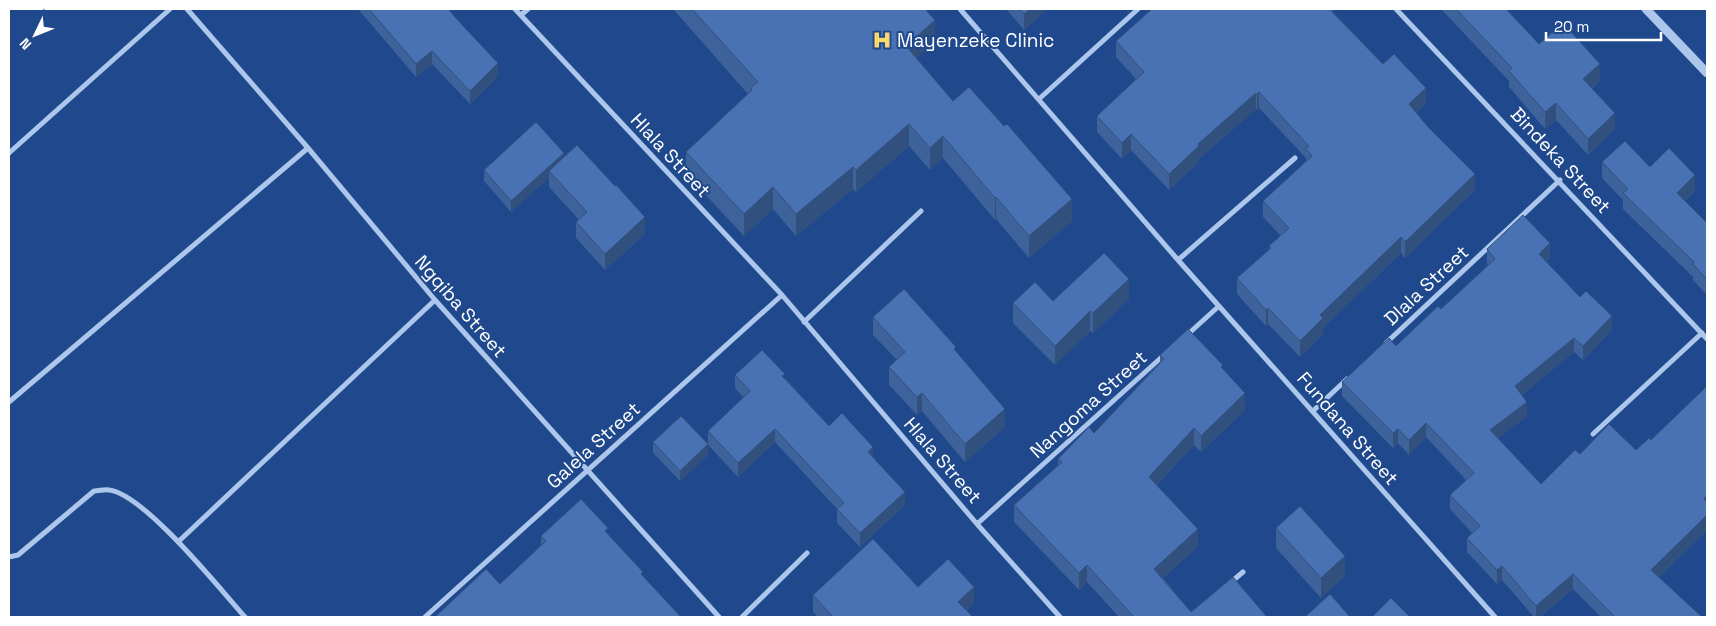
<svg xmlns="http://www.w3.org/2000/svg" width="1716" height="626" viewBox="0 0 1716 626" font-family="'Space Grotesk',sans-serif">
<style>
.lines{fill:none;stroke-linecap:round;stroke-linejoin:round}
.minor{stroke:#acc6ec;stroke-width:5}
.tertiary{stroke:#acc6ec;stroke-width:9}
.wall{fill:#3e629a}
.shaded-wall{fill:#32507d}
.building{fill:#4872b3;stroke:#32507d}
.labels{text-anchor:middle;stroke-width:4;stroke-linejoin:round;paint-order:stroke}
.poi-label{font-size:19px;fill:#fff;stroke:#1f498c;text-anchor:start}
.street-label{font-size:19px;fill:#fff;stroke:#1f498c}
</style>
<rect width="100%" height="100%" fill="#1f498c"/>
<g class="lines">
<path class="minor" d="M187 9 308 148 435 300 719 617
M515 9 782 295 977 524 1060 617
M960 9 1178 260 1495 617
M1396 9 1707 339
M521 15 528 9
M1039 99 1138 9
M9 153 170 9
M1178 260 1295 158
M804 322 921 211
M1187 335 1219 306
M1386 343 1560 180
M9 402 308 148
M1313 411 1347 379
M1593 434 1702 333
M977 524 1164 355
M178 542 435 300
M9 557 18 555 94 491C99 491 105 489 109 490 144 494 220 589 245 617
M1230 583 1243 572
M425 617 782 295
M742 617 807 553"/>
<path class="tertiary" d="M1646 9 1707 73"/>
</g>
<path class="wall" d="M358 9H448L498 76 470 104 432 64 416 77Z
M673 9H925L935 42 916 58 953 101 1072 221 1029 258 996 219 995 220 943 158 930 170 909 146 856 192 853 189 796 236 773 209 744 236 686 174V152L748 94Z
M1006 9H1047L1024 30Z
M1333 9V12L1383 64 1426 104 1416 113 1475 190 1405 258 1401 253 1323 328V334L1300 357 1268 324 1266 326 1237 294V278L1269 250V246L1281 236 1263 217V201L1306 161V158L1259 108 1257 110 1256 109 1199 159V162L1169 190 1131 150 1122 159 1097 132V116L1136 79 1116 57V41Z
M1441 9H1506L1539 44 1600 80 1592 88 1615 129 1588 155 1556 120 1545 129 1509 87V81Z
M564 157 645 234 605 270 576 238V222L579 220 549 187V178L511 212 484 181V170Z
M1602 162 1650 167 1695 191 1685 201 1707 223V295L1693 280V277L1623 209V200L1602 178Z
M1487 249 1550 258 1546 262 1612 330 1583 360 1574 352 1522 395 1527 416 1498 438 1541 484 1580 454 1636 450 1651 440 1707 386V530L1659 577 1702 617H1601L1573 589 1540 617H1534L1502 580 1497 584 1467 552V538L1472 533 1450 509V495L1466 480 1426 437 1409 455 1398 443 1393 448 1342 396V382L1396 346 1441 309 1488 265 1487 264Z
M1129 299 1093 333 1090 331 1055 365 1013 323V303L1053 301Z
M873 317 956 352 1005 427 965 462 922 411 917 415 889 385V367L897 360 873 335Z
M1160 355 1223 368 1245 410 1201 452 1194 445 1157 485 1198 546 1163 578 1191 612 1267 617H1119L1087 582 1079 590 1014 522V505L1058 466V459L1094 433 1160 362Z
M735 375 785 378 829 426 873 458 905 505 860 547 837 523V509L775 442 738 477 708 445V455L680 481 653 453V442L708 443V431L744 398 735 388Z
M1276 528 1345 576 1321 598 1276 548Z
M608 534 643 577 681 617H435L500 584 541 545V536Z
M918 587 974 603 967 610 973 617H818L813 612V595Z"/>
<path class="shaded-wall" d="M1030 9H1047L1024 30V14Z
M935 20V42L906 68V46Z
M432 51V64L416 77V64Z
M498 63V76L470 104V91Z
M1600 64V80L1583 95V79Z
M1426 88V104L1409 120V104Z
M1259 92V108L1257 110V95Z
M1256 93V109L1199 159V162L1169 190V174L1198 144Z
M1556 103V120L1545 129V112Z
M1615 113V129L1588 155V139Z
M909 124V146L856 192V170Z
M1131 134V150L1122 159V143Z
M943 136V158L930 170V148Z
M564 153V164L549 171V178L511 212V201Z
M853 167V189L796 236V214Z
M1475 174V190L1405 258V242Z
M1695 175V191L1677 209V193Z
M773 187V209L744 236V214Z
M996 197V219L995 220V198Z
M1072 199V221L1029 258V236Z
M645 217V234L605 270V254Z
M1401 237V253L1323 328V334L1300 357V341L1320 315Z
M1550 243V258L1539 268V254Z
M1129 279V299L1093 333V313Z
M1268 308V324L1266 326V310Z
M1090 311V331L1055 365V346Z
M1612 316V330L1583 360V346Z
M1574 338V352L1515 401V386Z
M922 393V411L917 415V397Z
M1245 393V410L1201 452V436Z
M1527 402V416L1490 445V430Z
M1005 409V427L965 462V444Z
M1426 423V437L1409 455V440Z
M1194 428V445L1149 494V477Z
M775 429V442L738 477V463Z
M1398 429V443L1393 448V433Z
M708 444V455L680 481V471Z
M873 447V461L868 452Z
M905 492V505L860 547V533Z
M1707 495V510L1704 499Z
M1707 515V530L1651 584V570Z
M1198 529V546L1154 586V569Z
M1345 556V576L1321 598V578Z
M1087 565V582L1079 590V573Z
M1502 566V580L1497 584V570Z
M1573 574V589L1540 617H1536V606Z
M974 587V603L959 617 958 602Z"/>
<path class="building" d="M369 9H448L464 27 498 63 470 91 432 51 416 64Z
M692 9H925L935 20 906 46 953 101 969 87 1004 126 1007 124 1072 199 1029 236 996 197 995 198 943 136 930 148 909 124 856 170 853 167 796 214 773 187 744 214 686 152 752 90 751 88 758 82Z
M1020 9H1030L1024 14Z
M1152 9H1329L1383 64 1394 54 1426 88 1409 104 1429 128 1475 174 1405 242 1401 237 1320 315 1323 318 1300 341 1268 308 1266 310 1237 278 1271 248 1269 246 1289 228 1263 201 1312 156 1306 149 1309 146 1259 92 1257 95 1256 93 1198 144 1199 146 1169 174 1131 134 1122 143 1097 116 1144 72 1116 41Z
M1456 9H1506L1539 44 1563 23 1600 64 1583 79 1615 113 1588 139 1556 103 1545 112 1509 71 1512 68Z
M536 122 564 153 511 201 484 170Z
M1625 141 1650 167 1669 148 1695 175 1677 193 1707 223V279L1693 264 1694 262 1623 193 1628 189 1602 162Z
M577 145 615 186 616 185 645 217 605 254 576 222 587 212 549 171Z
M1523 215 1550 243 1539 254 1580 297 1586 291 1612 316 1583 346 1574 338 1515 386 1527 402 1490 430 1541 484 1575 450 1580 454 1609 424 1636 450 1649 438 1651 440 1707 386V495L1704 499 1707 502V515L1651 570 1702 617H1612L1614 616 1573 574 1536 606 1502 566 1497 570 1467 538 1480 526 1450 495 1474 473 1426 423 1409 440 1398 429 1393 433 1342 382 1389 338 1396 346 1438 306 1441 309 1495 259 1487 249Z
M1104 253 1129 279 1093 313 1090 311 1055 346 1013 303 1035 282 1053 301Z
M904 289 956 347 954 349 1005 409 965 444 922 393 917 397 889 367 905 352 873 317Z
M1188 329 1223 365 1221 367 1245 393 1201 436 1194 428 1149 477 1198 529 1154 569 1191 612 1233 577 1267 617H1134L1087 565 1079 573 1014 505 1062 462 1058 459 1089 427 1094 433 1164 359 1160 355Z
M762 350 785 374 782 376 829 426 842 413 873 447 868 452 905 492 860 533 837 509 844 503 775 429 738 463 708 431 750 391 735 375Z
M681 416 708 444 680 471 653 442Z
M581 499 608 528 605 531 643 572 641 574 681 617H435L486 569 500 584 546 541 541 536Z
M1300 506 1345 556 1321 578 1276 528Z
M873 539 918 587 948 559 974 587 958 602 973 617H833L813 595Z
M1330 594 1350 617H1305Z
M1391 598 1410 617H1372Z"/>
<defs>
<g id="hospital-bare" transform="scale(1.5)"><path d="M-5-5h3v3.5h4V-5h3V5h-3V1.5h-4V5h-3Z" fill="#fad86c" stroke="#1f498c" stroke-width="2.5" paint-order="stroke"/></g>
</defs>
<g fill-rule="evenodd">
<use href="#hospital-bare" x="882" y="40"/>
</g>
<g class="labels">
<g class="poi-label">
<text x="897" y="47">Mayenzeke Clinic</text>
</g>
<g class="street-label">
<text transform="translate(671 155) rotate(47)" y="7">Hlala Street</text>
<text transform="translate(1561 160) rotate(47)" y="7">Bindeka Street</text>
<text transform="translate(1426 285) rotate(-43)" y="7">Dlala Street</text>
<text transform="translate(461 306) rotate(49)" y="7">Ngqiba Street</text>
<text transform="translate(1088 404) rotate(-42)" y="7">Nangoma Street</text>
<text transform="translate(1348 428) rotate(49)" y="7">Fundana Street</text>
<text transform="translate(593 445) rotate(-42)" y="7">Galela Street</text>
<text transform="translate(943 460) rotate(49)" y="7">Hlala Street</text>
</g>
</g>
<rect width="1716" height="626" fill="none" stroke="#ffffff" stroke-width="20"/>
<g transform="translate(35 35) rotate(227)" stroke="#1f498c" stroke-width="4" paint-order="stroke">
<path d="M0-4L9 19L0 12L-9 19Z" fill="#ffffff"/>
<text y="-8" font-size="14" font-weight="bold" text-anchor="middle" fill="#ffffff">N</text>
</g>
<path d="M1546 32v8h115v-8" fill="none" stroke="#ffffff" stroke-width="2.5"/>
<text x="1554" y="32" font-size="15" fill="#ffffff" stroke="#1f498c" stroke-width="4" paint-order="stroke">20 m</text>
</svg>
